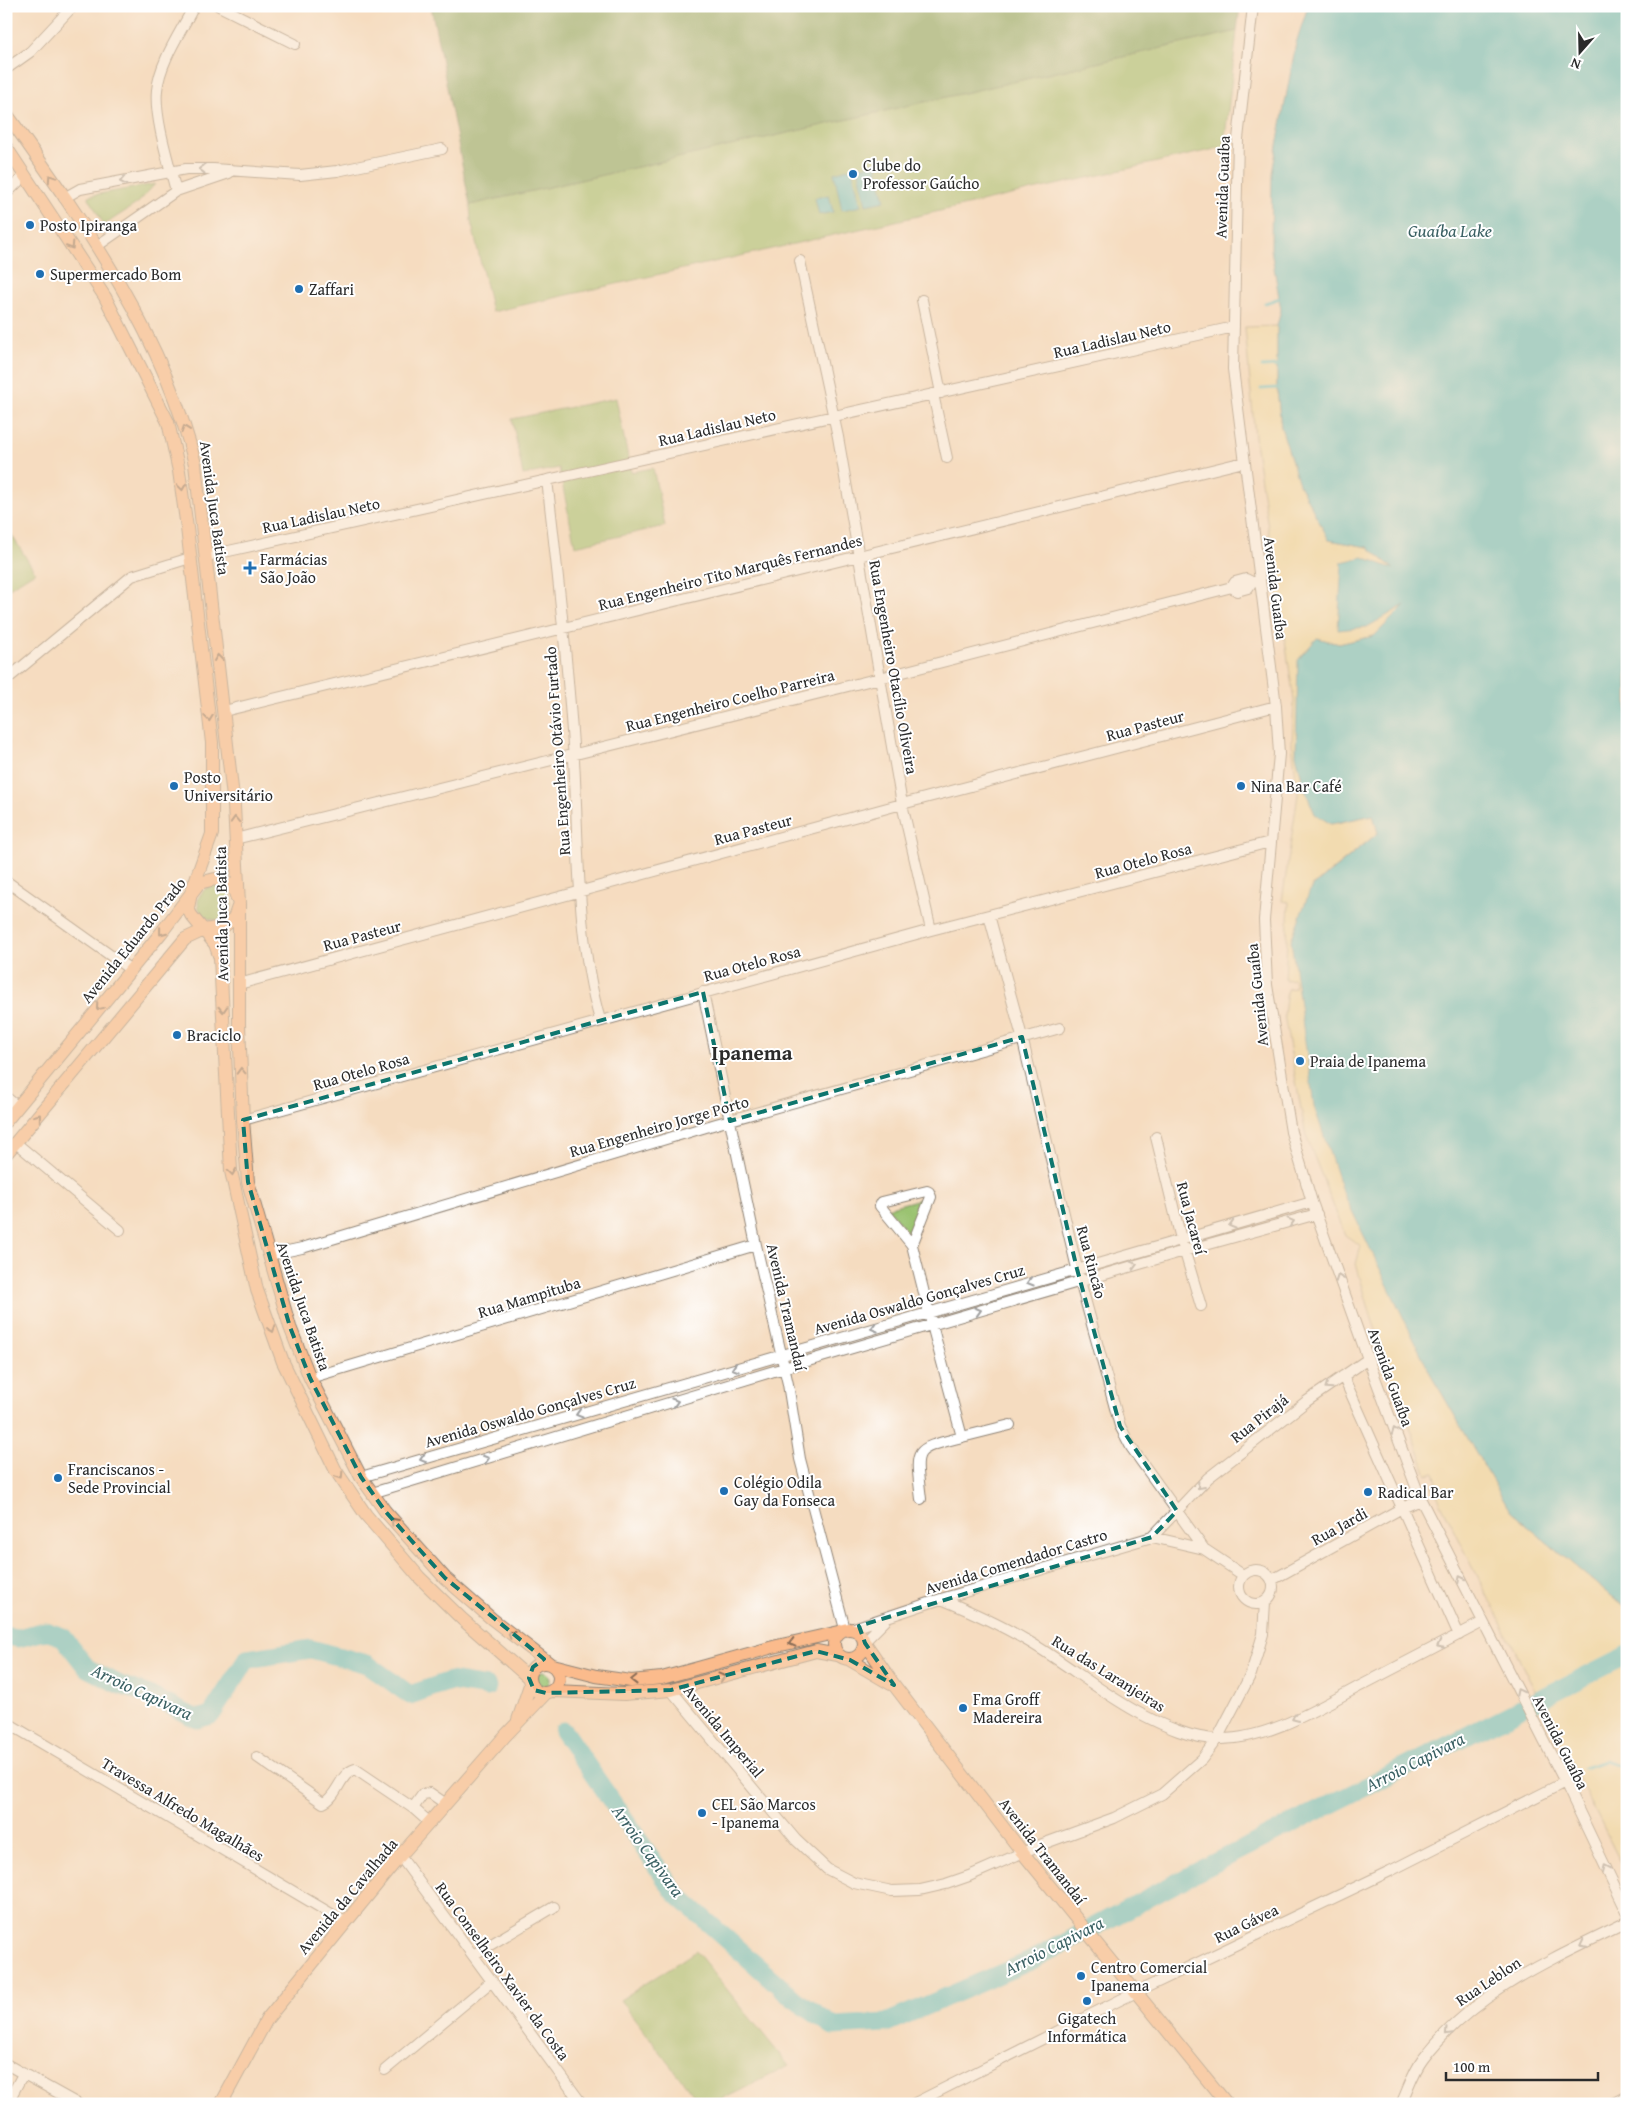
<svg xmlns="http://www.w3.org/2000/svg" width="1633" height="2110" viewBox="0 0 1633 2110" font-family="'Gentium Book Plus',serif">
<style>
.green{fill:#98c16d;stroke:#62764c}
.forest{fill:#7aa760;stroke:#526946}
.sand{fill:#eeda9e;stroke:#8c8264}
.water{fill:#55c2ca;stroke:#40767a}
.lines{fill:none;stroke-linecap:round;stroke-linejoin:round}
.stream{stroke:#55c2ca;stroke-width:3}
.river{stroke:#55c2ca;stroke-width:19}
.minor-casing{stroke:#908476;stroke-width:12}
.major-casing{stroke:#908476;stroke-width:14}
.minor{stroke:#fff;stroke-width:10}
.major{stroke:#fbbb8c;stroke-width:12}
.oneway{stroke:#a0a0a0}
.oneway2{stroke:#896c57}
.marked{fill:none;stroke:#0f766e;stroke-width:4;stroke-dasharray:10 6;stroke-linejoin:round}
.poi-dot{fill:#1f6fb2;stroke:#fff;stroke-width:2}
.labels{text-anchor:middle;stroke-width:4;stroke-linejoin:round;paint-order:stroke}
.poi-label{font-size:16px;fill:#2b2b2b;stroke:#fff;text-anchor:start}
.street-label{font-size:16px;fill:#2b2b2b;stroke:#fff}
.water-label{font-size:18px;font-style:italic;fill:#3a6063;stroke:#fff}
.district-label{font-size:21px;font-weight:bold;fill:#2b2b2b;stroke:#fff}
</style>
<rect width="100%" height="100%" fill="#fff"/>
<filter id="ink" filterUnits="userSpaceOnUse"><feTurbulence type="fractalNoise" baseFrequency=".02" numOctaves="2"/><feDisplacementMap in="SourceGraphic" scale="10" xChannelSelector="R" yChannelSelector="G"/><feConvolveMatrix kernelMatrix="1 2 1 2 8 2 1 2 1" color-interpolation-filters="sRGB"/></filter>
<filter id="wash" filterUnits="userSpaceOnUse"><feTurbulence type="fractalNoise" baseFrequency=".0096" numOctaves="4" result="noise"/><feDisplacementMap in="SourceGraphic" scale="20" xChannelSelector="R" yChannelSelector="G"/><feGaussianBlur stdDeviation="1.12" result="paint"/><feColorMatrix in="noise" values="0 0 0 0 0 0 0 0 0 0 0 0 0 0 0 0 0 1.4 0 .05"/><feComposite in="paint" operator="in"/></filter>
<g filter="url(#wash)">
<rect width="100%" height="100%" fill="#f5dcc0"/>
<path class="green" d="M1237 31 1224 147 492 312 471 221 470 205Z
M155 184 138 203 104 225 88 196Z
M616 398 631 472 653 468 665 526 575 546 559 468 523 475 512 419Z
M6 526 35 572 6 590Z
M198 903a17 17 0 1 1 34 0a17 17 0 1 1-34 0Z
M924 1198 910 1235 887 1208Z
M534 1680a8 8 0 1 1 16 0a8 8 0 1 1-16 0Z
M696 1951 789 2066 713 2104H701L620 2000Z"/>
<path class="forest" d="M431 6H1240L1237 31 470 205Z"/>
<path class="sand" d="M1277 326V388L1281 427 1329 540 1368 547 1396 570 1407 603 1374 636 1339 644 1317 638 1298 699 1296 755 1305 790 1315 813 1331 824 1373 815 1378 833 1311 887 1430 1373 1510 1511 1627 1610V1875L1432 1485 1437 1482 1434 1473 1427 1475 1372 1319 1356 1264 1361 1246 1345 1235 1306 1136 1284 1015 1287 989 1295 988 1294 979 1285 980 1289 902 1282 901 1298 794 1292 744 1294 700 1256 448 1245 327Z"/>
<path class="water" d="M1308 6H1627V1610L1510 1511 1430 1373 1341 1188 1314 1106 1291 940 1311 888 1378 833 1373 815 1331 824 1315 814 1305 790 1296 755 1298 660 1317 638 1339 644 1374 636 1405 605 1367 627 1338 630 1342 562 1363 557 1394 569 1368 547 1329 540 1299 484 1281 427 1277 388V326L1281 310 1271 249 1272 173 1296 43Z
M876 163 885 201 866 205 858 167Z
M852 168 861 206 842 210 834 173Z
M829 195 833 212 819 215 815 198Z"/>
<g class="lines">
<path class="stream" d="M1265 303 1280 298
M1262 367 1278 366
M1261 389 1277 388
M1584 1768 1604 1761 1627 1768"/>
<path class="river" d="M6 1636 18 1638 45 1631 63 1637 87 1668 120 1685 147 1694 197 1719 211 1715 247 1659 311 1649 367 1664 410 1695 450 1681 487 1687
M563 1731 676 1894 793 1998 833 2026 886 2023 1030 1961 1195 1873 1627 1655"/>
</g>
</g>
<g filter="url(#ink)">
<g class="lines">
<g class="minor-casing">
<path id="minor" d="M219 6 295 44
M1253 6 1238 139 1233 369 1276 706 1279 754 1264 920 1267 985 1291 1132 1312 1202 1368 1359 1421 1500 1565 1782 1627 1912
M6 69 30 52 73 6
M176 191C169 164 154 117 157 90 160 61 181 32 194 6
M6 194 25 175
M64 198 80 189 186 169H213L300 175 337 171 442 149
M97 246 176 191 229 173
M800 261 838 437 902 804 931 930
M922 300 941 393
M933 394 947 458
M547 480C558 573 568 666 574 760 579 846 576 936 600 1020
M206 556 1234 327
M1232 587 1235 582 1246 579 1252 582 1260 580
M1232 587 1237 591 1248 588 1252 582
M6 680 132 576 190 558
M224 711 1244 462
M235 839 880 678 1232 587
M6 881 131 970
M989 915 1022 1037 1080 1281 1120 1426 1131 1447 1204 1549 1243 1575
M239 984 902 804 1276 706
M703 992 756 1245 788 1384 800 1459 845 1629
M6 1097 18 1107
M243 1120 931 930 1270 842
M1156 1137 1181 1239 1201 1306
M16 1143 120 1230
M912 1245 931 1197 929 1192 927 1191 882 1202 880 1206 912 1245 932 1325 962 1437C912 1450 915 1447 921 1499
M269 1255 302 1248 716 1124 1060 1028
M1343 1376 1459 1635
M310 1378 756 1245
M962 1437 1010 1425
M361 1477 1312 1202
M372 1493 784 1368 1184 1251 1317 1214
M1152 1537 1204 1549
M1239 1587a17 17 0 1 1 34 0a17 17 0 1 1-34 0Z
M1272 1580 1402 1508 1421 1500
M941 1599C970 1611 999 1624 1026 1640 1065 1662 1101 1693 1141 1714 1164 1726 1192 1739 1219 1739 1268 1740 1320 1707 1362 1685 1403 1664 1443 1643 1483 1622
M851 1629 941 1599 1152 1537 1208 1478 1307 1401 1368 1359
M865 1641 886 1620
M671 1690 796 1840 827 1869 854 1883 892 1891 920 1890 946 1884 969 1876 1040 1845 1114 1818 1162 1794 1202 1759 1217 1739 1251 1674 1263 1634 1265 1602
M6 1722 345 1922
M257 1757 323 1803C337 1798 340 1773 355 1769L413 1808
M430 1823 413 1808 423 1794 430 1793 446 1804
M400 1856 582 2104
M473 1955 554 1907
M6 2064 78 2104
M385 2070 492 1981
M7 2104 23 2074
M913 2104 1120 2000 1390 1871 1565 1782
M1401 2104C1408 2090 1413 2072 1423 2059 1473 1992 1554 1958 1627 1922
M1614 2104 1627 2097"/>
</g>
<g class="major-casing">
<path id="major" d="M6 113C83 222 163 333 195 464L234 806 239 904V1024L243 1120 248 1182 269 1255 290 1327 310 1378 361 1477 385 1511 445 1578 492 1619 549 1663
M6 147 105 297 168 422 179 471 187 528 212 743V834L191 893 188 908 191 915 215 944 220 958 231 1171 257 1290 283 1362 336 1471 366 1515 419 1577 462 1619 529 1678
M6 1121 161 933 199 883 215 879 229 884 234 890 239 904 234 918 223 927 204 930 185 939 6 1154
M834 1644a15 15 0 1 1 30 0a15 15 0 1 1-30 0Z
M865 1643 894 1685 1022 1852 1227 2104
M850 1660 891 1684
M529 1678a15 15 0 1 1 30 0a15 15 0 1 1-30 0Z
M553 1665 596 1676 631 1681 662 1678 777 1646 839 1632
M553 1691 624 1694 671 1690 816 1651 838 1655
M518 1720 530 1685
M221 2104 267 2019 400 1856 505 1736 546 1693"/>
</g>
<use href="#minor" class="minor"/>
<use href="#major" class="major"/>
</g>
<defs><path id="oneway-chevron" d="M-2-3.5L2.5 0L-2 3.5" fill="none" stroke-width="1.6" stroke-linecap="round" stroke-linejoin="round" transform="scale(1.25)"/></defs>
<g class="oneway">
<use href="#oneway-chevron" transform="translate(202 169) rotate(180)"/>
<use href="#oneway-chevron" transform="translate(123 181) rotate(169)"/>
<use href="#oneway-chevron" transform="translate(1291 1222) rotate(-15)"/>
<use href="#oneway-chevron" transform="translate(1232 1225) rotate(164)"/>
<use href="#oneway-chevron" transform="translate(1134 1265) rotate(-16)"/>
<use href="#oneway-chevron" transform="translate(1339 1278) rotate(-110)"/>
<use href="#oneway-chevron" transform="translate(1030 1282) rotate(163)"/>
<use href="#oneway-chevron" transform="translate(978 1311) rotate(-17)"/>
<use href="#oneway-chevron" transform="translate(874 1328) rotate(164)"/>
<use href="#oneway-chevron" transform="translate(735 1368) rotate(163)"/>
<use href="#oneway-chevron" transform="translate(1328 1386) rotate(146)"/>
<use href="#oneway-chevron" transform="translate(675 1402) rotate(-17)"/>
<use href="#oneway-chevron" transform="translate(579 1414) rotate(163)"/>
<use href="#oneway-chevron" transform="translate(1395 1431) rotate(-111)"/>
<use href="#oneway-chevron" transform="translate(423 1459) rotate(164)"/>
<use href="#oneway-chevron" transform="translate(486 1459) rotate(-17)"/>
<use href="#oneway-chevron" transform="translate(1200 1486) rotate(132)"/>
<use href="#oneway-chevron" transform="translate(1461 1579) rotate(-117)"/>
<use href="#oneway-chevron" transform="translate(1440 1645) rotate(153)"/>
<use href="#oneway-chevron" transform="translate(1519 1692) rotate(-117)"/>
<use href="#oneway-chevron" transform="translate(1295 1718) rotate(155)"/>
<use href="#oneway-chevron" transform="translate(1606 1868) rotate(-115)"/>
<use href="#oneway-chevron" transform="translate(1583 1944) rotate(153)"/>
<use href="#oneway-chevron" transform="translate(1448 2032) rotate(133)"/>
</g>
<g class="oneway2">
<use href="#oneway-chevron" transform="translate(51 178) rotate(-124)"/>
<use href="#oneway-chevron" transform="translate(71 246) rotate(57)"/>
<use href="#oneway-chevron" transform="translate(185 429) rotate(-109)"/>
<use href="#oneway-chevron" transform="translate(182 487) rotate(82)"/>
<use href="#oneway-chevron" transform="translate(218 658) rotate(-97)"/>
<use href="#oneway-chevron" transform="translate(209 718) rotate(83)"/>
<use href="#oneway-chevron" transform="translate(235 820) rotate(-92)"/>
<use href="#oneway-chevron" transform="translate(162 932) rotate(128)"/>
<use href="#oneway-chevron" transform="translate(99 1007) rotate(130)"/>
<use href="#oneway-chevron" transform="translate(223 1009) rotate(87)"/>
<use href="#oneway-chevron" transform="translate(241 1071) rotate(-92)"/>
<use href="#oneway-chevron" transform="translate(38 1117) rotate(-51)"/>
<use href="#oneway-chevron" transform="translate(232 1172) rotate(82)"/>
<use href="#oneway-chevron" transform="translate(272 1329) rotate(71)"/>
<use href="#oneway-chevron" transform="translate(340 1476) rotate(57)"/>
<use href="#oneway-chevron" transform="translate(394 1521) rotate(-132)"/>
<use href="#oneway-chevron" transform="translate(511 1634) rotate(-143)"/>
<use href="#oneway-chevron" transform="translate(792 1643) rotate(166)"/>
<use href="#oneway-chevron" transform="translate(722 1677) rotate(-15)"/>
<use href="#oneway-chevron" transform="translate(634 1680) rotate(179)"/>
</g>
</g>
<path d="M0 0H1633V2110H0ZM703 992 730 1121 1022 1037 1077 1269 1120 1426 1177 1511 1152 1537 859 1626 865 1643 894 1685 850 1660 816 1651 671 1690 546 1693 534 1690 529 1678 533 1667 544 1659 445 1578 385 1511 361 1477 310 1378 290 1327 248 1182 243 1120Z" fill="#f5dcc0" fill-opacity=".55" fill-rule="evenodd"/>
<path class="marked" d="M703 992 730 1121 1022 1037 1077 1269 1120 1426 1177 1511 1152 1537 859 1626 865 1643 894 1685 850 1660 816 1651 671 1690 546 1693 534 1690 529 1678 533 1667 544 1659 445 1578 385 1511 361 1477 310 1378 290 1327 248 1182 243 1120Z"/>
<g class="poi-dot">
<circle cx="853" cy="174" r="5"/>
<circle cx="30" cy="225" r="5"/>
<circle cx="40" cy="274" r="5"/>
<circle cx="299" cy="289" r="5"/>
<path d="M247.5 560.5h5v5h5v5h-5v5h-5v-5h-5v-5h5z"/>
<circle cx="174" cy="786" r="5"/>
<circle cx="1241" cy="786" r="5"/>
<circle cx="177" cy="1035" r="5"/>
<circle cx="1300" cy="1061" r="5"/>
<circle cx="58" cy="1478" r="5"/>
<circle cx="724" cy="1491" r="5"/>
<circle cx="1368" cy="1492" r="5"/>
<circle cx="963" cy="1708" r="5"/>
<circle cx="702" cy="1813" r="5"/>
<circle cx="1081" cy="1976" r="5"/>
<circle cx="1087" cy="2001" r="5"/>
</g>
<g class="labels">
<g class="poi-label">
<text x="863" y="171">Clube do<tspan x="863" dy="18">Professor Gaúcho</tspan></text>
<text x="40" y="231">Posto Ipiranga</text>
<text x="50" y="280">Supermercado Bom</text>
<text x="309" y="295">Zaffari</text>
<text x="260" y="565">Farmácias<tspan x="260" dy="18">São João</tspan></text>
<text x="184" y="783">Posto<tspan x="184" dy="18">Universitário</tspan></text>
<text x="1251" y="792">Nina Bar Café</text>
<text x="187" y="1041">Braciclo</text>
<text x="1310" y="1067">Praia de Ipanema</text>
<text x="68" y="1475">Franciscanos -<tspan x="68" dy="18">Sede Provincial</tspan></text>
<text x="734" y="1488">Colégio Odila<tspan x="734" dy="18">Gay da Fonseca</tspan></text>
<text x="1378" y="1498">Radical Bar</text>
<text x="973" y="1705">Fma Groff<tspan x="973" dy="18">Madereira</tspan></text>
<text x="712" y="1810">CEL São Marcos<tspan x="712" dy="18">- Ipanema</tspan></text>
<text x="1091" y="1973">Centro Comercial<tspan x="1091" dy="18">Ipanema</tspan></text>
<text x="1087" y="2024" text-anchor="middle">Gigatech<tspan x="1087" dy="18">Informática</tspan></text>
</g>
<g class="street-label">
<text transform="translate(1222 187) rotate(-88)" y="6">Avenida Guaíba</text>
<text transform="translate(1112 339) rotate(-13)" y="6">Rua Ladislau Neto</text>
<text transform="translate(717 427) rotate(-13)" y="6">Rua Ladislau Neto</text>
<text transform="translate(215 508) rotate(82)" y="6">Avenida Juca Batista</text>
<text transform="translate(321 515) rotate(-12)" y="6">Rua Ladislau Neto</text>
<text transform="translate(730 572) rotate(-14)" y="6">Rua Engenheiro Tito Marquês Fernandes</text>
<text transform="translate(1276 588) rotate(83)" y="6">Avenida Guaíba</text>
<text transform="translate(894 667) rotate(80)" y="6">Rua Engenheiro Otacílio Oliveira</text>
<text transform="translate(730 700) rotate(-14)" y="6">Rua Engenheiro Coelho Parreira</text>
<text transform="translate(1145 725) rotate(-15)" y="6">Rua Pasteur</text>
<text transform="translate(557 751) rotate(-94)" y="6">Rua Engenheiro Otávio Furtado</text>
<text transform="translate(753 829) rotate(-15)" y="6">Rua Pasteur</text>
<text transform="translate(1143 860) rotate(-15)" y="6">Rua Otelo Rosa</text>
<text transform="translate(221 914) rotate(-91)" y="6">Avenida Juca Batista</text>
<text transform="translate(362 935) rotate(-15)" y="6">Rua Pasteur</text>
<text transform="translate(133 940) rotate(-51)" y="6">Avenida Eduardo Prado</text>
<text transform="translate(752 963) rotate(-15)" y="6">Rua Otelo Rosa</text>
<text transform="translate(1257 995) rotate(-96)" y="6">Avenida Guaíba</text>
<text transform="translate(361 1071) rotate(-16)" y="6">Rua Otelo Rosa</text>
<text transform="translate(659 1126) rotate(-16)" y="6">Rua Engenheiro Jorge Porto</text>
<text transform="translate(1192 1218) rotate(75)" y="6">Rua Jacareí</text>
<text transform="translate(1092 1262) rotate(75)" y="6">Rua Rincão</text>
<text transform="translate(529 1297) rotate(-17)" y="6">Rua Mampituba</text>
<text transform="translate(919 1299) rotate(-16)" y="6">Avenida Oswaldo Gonçalves Cruz</text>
<text transform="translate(304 1306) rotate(71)" y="6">Avenida Juca Batista</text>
<text transform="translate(787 1307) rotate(77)" y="6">Avenida Tramandaí</text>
<text transform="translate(1391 1377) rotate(70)" y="6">Avenida Guaíba</text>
<text transform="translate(530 1412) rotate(-16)" y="6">Avenida Oswaldo Gonçalves Cruz</text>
<text transform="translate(1259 1418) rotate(-38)" y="6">Rua Pirajá</text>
<text transform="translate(1339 1526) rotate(-29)" y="6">Rua Jardi</text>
<text transform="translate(1016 1561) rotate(-17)" y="6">Avenida Comendador Castro</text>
<text transform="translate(1109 1673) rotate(32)" y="6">Rua das Laranjeiras</text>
<text transform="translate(724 1731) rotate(50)" y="6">Avenida Imperial</text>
<text transform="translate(1561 1742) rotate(63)" y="6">Avenida Guaíba</text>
<text transform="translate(183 1809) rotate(31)" y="6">Travessa Alfredo Magalhães</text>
<text transform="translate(1043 1851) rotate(52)" y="6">Avenida Tramandaí</text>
<text transform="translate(347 1896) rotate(-50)" y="6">Avenida da Cavalhada</text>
<text transform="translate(1246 1923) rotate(-26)" y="6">Rua Gávea</text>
<text transform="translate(503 1971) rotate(54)" y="6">Rua Conselheiro Xavier da Costa</text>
<text transform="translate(1488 1981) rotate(-34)" y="6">Rua Leblon</text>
</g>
<g class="water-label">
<text x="1450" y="237">Guaíba Lake</text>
<text transform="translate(142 1692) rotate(25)" y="6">Arroio Capivara</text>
<text transform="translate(1415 1762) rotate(-27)" y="6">Arroio Capivara</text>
<text transform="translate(648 1851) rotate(54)" y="6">Arroio Capivara</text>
<text transform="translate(1054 1946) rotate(-27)" y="6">Arroio Capivara</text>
</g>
<g class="district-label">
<text x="752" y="1060">Ipanema</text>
</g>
</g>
<rect width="1633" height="2110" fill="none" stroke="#fff" stroke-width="25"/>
<g transform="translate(1580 52) rotate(200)" stroke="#ffffff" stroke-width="4" paint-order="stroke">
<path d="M0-4L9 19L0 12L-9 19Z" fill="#2b2b2b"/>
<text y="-8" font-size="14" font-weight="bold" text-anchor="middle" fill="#2b2b2b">N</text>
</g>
<path d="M1446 2072v8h152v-8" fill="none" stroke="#2b2b2b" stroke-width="2.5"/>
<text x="1453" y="2072" font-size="15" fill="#2b2b2b" stroke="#ffffff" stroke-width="4" paint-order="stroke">100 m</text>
</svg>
